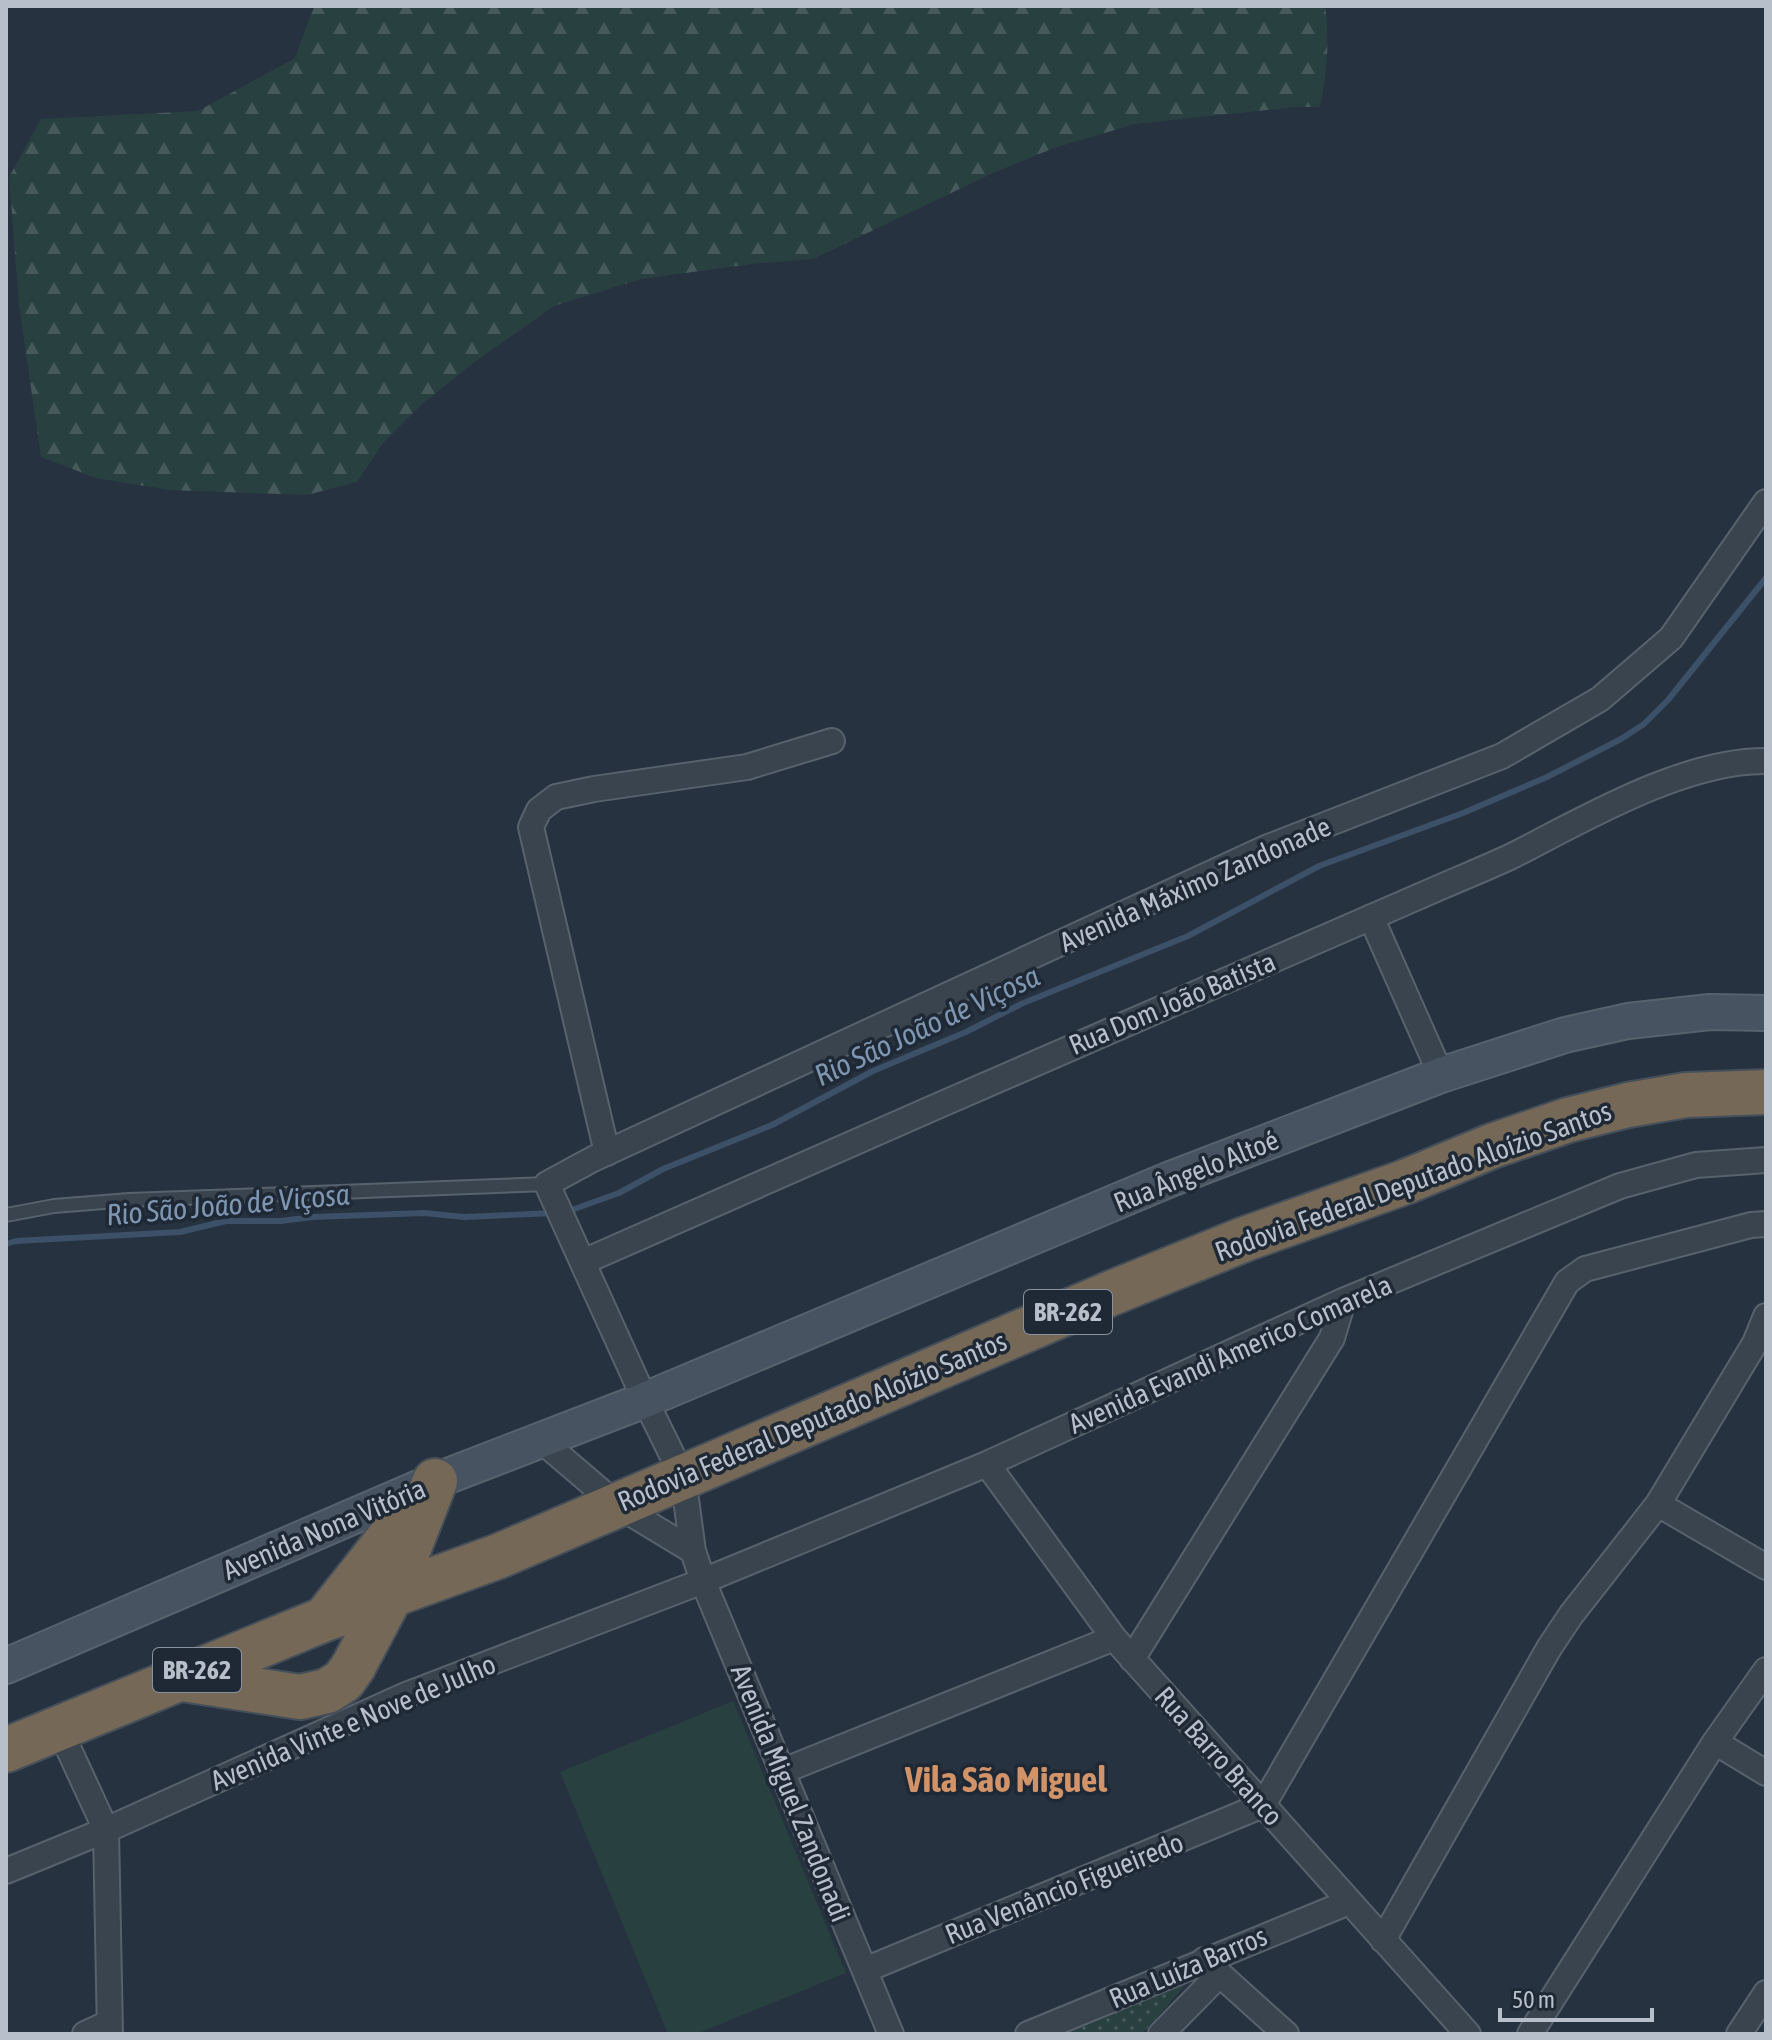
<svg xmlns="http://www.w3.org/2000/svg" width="1772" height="2040" viewBox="0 0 1772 2040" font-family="'Asap Condensed',sans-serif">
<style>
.green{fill:#294041}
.forest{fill:url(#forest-firs)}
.park{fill:url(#park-dots)}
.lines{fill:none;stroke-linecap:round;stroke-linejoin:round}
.stream{stroke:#3c5068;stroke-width:6}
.lane-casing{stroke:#58626d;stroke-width:16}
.street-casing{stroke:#58626d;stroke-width:28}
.secondary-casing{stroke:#58626d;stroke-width:38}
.highway-casing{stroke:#454f5a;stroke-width:48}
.lane{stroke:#3a444f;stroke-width:12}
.street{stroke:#3a444f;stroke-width:24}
.secondary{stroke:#485362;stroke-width:34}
.highway{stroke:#756857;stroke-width:44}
.labels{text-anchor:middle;stroke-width:7;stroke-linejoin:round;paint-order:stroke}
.shield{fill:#1f2935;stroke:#89929d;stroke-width:2}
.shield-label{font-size:26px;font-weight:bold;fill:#b6bfca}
.street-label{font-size:28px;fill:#b6bfca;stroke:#1f2935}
.water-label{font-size:30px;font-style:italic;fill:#7e96b1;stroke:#1f2935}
.district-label{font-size:36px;font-weight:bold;fill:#d39368;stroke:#1f2935}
</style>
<defs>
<pattern id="forest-firs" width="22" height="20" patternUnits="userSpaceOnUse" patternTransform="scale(2)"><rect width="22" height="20" fill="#294041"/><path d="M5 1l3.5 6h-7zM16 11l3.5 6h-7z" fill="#465a5b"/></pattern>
<pattern id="park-dots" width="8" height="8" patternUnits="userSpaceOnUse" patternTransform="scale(2)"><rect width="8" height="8" fill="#294041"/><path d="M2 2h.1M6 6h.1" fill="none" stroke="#465a5b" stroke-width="1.8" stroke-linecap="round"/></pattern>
</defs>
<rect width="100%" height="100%" fill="#26323f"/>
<path class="green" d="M733 1701 846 1973 696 2034H668L560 1772Z"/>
<path class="forest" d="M314 6H1325C1330 39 1327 74 1320 107H1297L1135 124 1054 148 993 173 813 259 752 264 641 279 554 306 476 361 422 404 383 443 357 482 307 495 170 490 96 478 41 457 19 305 9 177 41 119 198 111 295 58Z"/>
<path class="park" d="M1205 1963 1142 2034H1036Z"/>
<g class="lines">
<path class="stream" d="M566 1212 619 1193 663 1169 772 1125 873 1071 966 1032 1021 1004 1188 936 1319 866 1463 813 1547 777 1621 739 1644 724 1668 700 1766 578
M6 1244 16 1241 180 1232 226 1221H281L313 1217 424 1213 464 1217 555 1213"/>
<g class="lane-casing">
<path id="lane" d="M6 1215 54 1206 129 1200 547 1184"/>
</g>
<g class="street-casing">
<path id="street" d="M1371 917 1441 1075
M607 1153 531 827 539 810 556 797 594 789 747 767 832 741
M583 1262C869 1135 1156 1011 1443 886 1466 876 1491 866 1514 855 1586 818 1685 760 1766 761
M542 1441 617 1505 693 1551
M987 1464 1114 1638 1468 2034
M1658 1504 1766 1567
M1132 1659 1332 1338 1343 1301
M59 1728 106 1830 110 2034
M1715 1742 1766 1773
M783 1771 1114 1638
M6 1871 106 1830 406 1695 703 1581 987 1464 1343 1301 1620 1186 1696 1165 1766 1160
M1383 1940 1549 1648 1571 1615 1658 1504 1755 1343 1766 1316
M1204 1960 1286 2034
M865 1970 1263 1805 1567 1282 1585 1269 1751 1225 1766 1224
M85 2034 109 2023
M891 2034 703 1581 693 1551 683 1477 645 1400 547 1184 593 1159 1266 848 1502 756 1600 699 1671 638 1766 502
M1028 2034 1349 1902
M1161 2034 1219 1975
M1530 2034 1715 1742 1766 1670
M1739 2034 1766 1993"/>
</g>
<g class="secondary-casing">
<path id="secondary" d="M6 1666 435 1481 645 1400 1168 1180 1441 1075 1565 1035 1628 1021 1710 1012 1766 1013"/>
</g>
<g class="highway-casing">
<path id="highway" d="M325 1619 408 1514
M176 1678 300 1697 327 1691 343 1681 353 1667 390 1597 435 1481
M6 1750 325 1619 499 1556 1114 1292 1245 1239 1405 1182 1492 1146 1568 1120 1628 1105 1686 1095 1766 1092"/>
</g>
<use href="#lane" class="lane"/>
<use href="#street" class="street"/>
<use href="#secondary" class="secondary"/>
<use href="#highway" class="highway"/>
</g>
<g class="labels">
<g class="shield">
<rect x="1024" y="1290" width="88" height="44" rx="6"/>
<rect x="153" y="1648" width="88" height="44" rx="6"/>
</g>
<g class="shield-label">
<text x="1068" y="1321">BR-262</text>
<text x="197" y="1679">BR-262</text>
</g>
<g class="street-label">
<text transform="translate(1195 884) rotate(-24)" y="10">Avenida Máximo Zandonade</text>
<text transform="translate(1172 1003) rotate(-23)" y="10">Rua Dom João Batista</text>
<text transform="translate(1196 1171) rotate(-22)" y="10">Rua Ângelo Altoé</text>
<text transform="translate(1413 1181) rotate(-20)" y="10">Rodovia Federal Deputado Aloízio Santos</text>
<text transform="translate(1230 1354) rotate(-24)" y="10">Avenida Evandi Americo Comarela</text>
<text transform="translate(812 1421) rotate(-23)" y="10">Rodovia Federal Deputado Aloízio Santos</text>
<text transform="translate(324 1529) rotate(-23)" y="10">Avenida Nona Vitória</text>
<text transform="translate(353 1722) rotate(-23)" y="10">Avenida Vinte e Nove de Julho</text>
<text transform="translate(1219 1756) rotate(48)" y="10">Rua Barro Branco</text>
<text transform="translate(791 1793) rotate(68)" y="10">Avenida Miguel Zandonadi</text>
<text transform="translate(1064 1888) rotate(-22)" y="10">Rua Venâncio Figueiredo</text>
<text transform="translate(1188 1967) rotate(-23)" y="10">Rua Luíza Barros</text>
</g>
<g class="water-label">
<text transform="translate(927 1026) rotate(-25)" y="10">Rio São João de Viçosa</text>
<text transform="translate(228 1205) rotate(-5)" y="10">Rio São João de Viçosa</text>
</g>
<g class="district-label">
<text x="1006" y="1792">Vila São Miguel</text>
</g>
</g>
<rect width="1772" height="2040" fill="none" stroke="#b6bfca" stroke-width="16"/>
<path d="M1500 2008v12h152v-12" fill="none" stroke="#b6bfca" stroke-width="4"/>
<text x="1512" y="2008" font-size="24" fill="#b6bfca" stroke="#1f2935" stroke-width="6" paint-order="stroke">50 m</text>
</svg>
